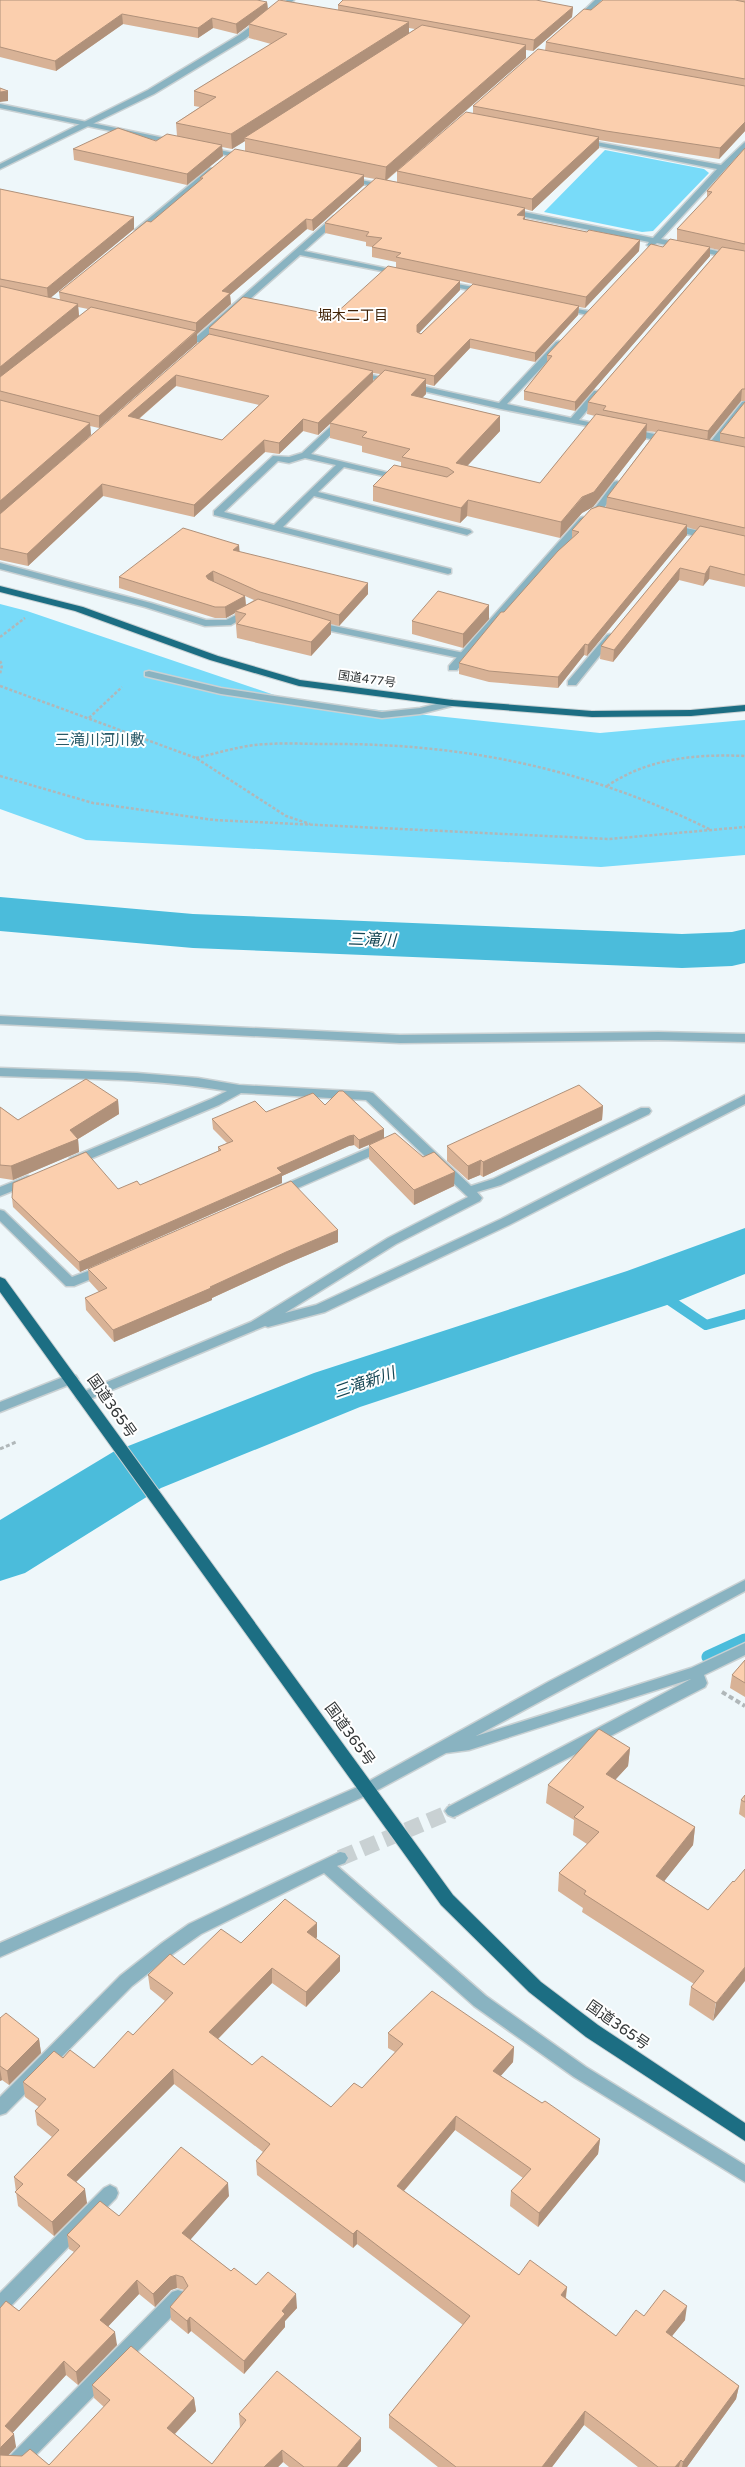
<svg xmlns="http://www.w3.org/2000/svg" width="745" height="2467" viewBox="0 0 745 2467" font-family="'Varela Round','Noto Sans JP',sans-serif">
<style>
.green{fill:#78dbf9}
.lines{fill:none;stroke-linecap:round;stroke-linejoin:round}
.stream-far1{stroke:#4bbcdb;stroke-width:10}
.stream{stroke:#4bbcdb;stroke-width:13}
.river{fill:#4bbcdb;fill-rule:evenodd}
.minor-tunnel{stroke:#c9d1d3;stroke-width:16;stroke-dasharray:16 8;stroke-linecap:butt}
.service-casing{stroke:#c9d1d3;stroke-width:3}
.minor-casing{stroke:#c9d1d3;stroke-width:3}
.tertiary-casing{stroke:#c9d1d3;stroke-width:3}
.trunk-casing{stroke:#c9d1d3;stroke-width:2}
.path-far2{stroke:#b0b7b9;stroke-width:2.5;stroke-dasharray:3 2;stroke-linecap:butt}
.path-far1{stroke:#b0b7b9;stroke-width:3;stroke-dasharray:4 2.5;stroke-linecap:butt}
.path{stroke:#b0b7b9;stroke-width:4;stroke-dasharray:5 3;stroke-linecap:butt}
.service{fill:#89b3c1;fill-rule:evenodd}
.minor{fill:#89b3c1;fill-rule:evenodd}
.tertiary{fill:#89b3c1;fill-rule:evenodd}
.trunk{fill:#1c6e83;fill-rule:evenodd}
.wall{fill:#d8b296;fill-rule:evenodd}
.shaded-wall{fill:#b0917a}
.building{fill:#fbcfae;stroke:#b0917a;fill-rule:evenodd}
.labels{text-anchor:middle;stroke-width:4;stroke-linejoin:round;paint-order:stroke}
.far-street-label{font-size:12px;fill:#343839;stroke:#fff}
.far-neighbourhood-label{font-size:14px;fill:#412307;stroke:#fff}
.park-label{font-size:15px;fill:#2a5a68;stroke:#fff}
.street-label{font-size:15px;fill:#343839;stroke:#fff}
.water-label{font-size:16px;font-style:italic;fill:#154654;stroke:#fff}
</style>
<rect width="100%" height="100%" fill="#eef7fa"/>
<path class="green" d="M605 150 704 169 709 173 653 231 642 232 544 212Z
M0 604 27 611 292 701 600 733 745 720V855L601 867 86 840 0 809Z"/>
<g class="lines">
<path class="stream-far1" d="M650 1287 706 1325 745 1314"/>
<path class="stream" d="M708 1657 745 1640"/>
<path class="river" d="M0 897 193 914 682 934 732 932 745 929V963L732 966 682 968 193 948 0 931Z
M745 1228V1274L673 1303 360 1407 161 1488 25 1573 0 1581V1520L113 1452 314 1373 627 1271Z"/>
<path class="minor-tunnel" d="M340 1858 453 1811"/>
<g class="service-casing">
<path id="service" d="M342 416 345 417V421L311 454 406 477 401 480 344 467 318 492 470 530 472 532 467 535 314 496 283 527 451 569V573L448 574 214 515V511L273 456 289 457 302 453ZM305 458 336 465 274 525 224 512 278 461 289 463Z
M0 563 151 603 206 620H226L250 608 255 611 231 625 205 626 145 607 0 569Z
M315 622 464 653 469 656 464 659 312 627 310 625Z
M149 671 221 688 382 712 420 708 452 700 457 703 456 705 420 714 382 718 221 694 145 676V672Z"/>
</g>
<g class="minor-casing">
<path id="minor" d="M595 0H602L579 21H575V19Z
M0 104 174 140 178 142 174 144 0 108Z
M580 139 721 165 745 142V148L661 239 745 257V261L657 243 651 247 647 245 649 242 506 213V209H509L653 238 717 169 583 143 579 141Z
M203 147 245 155 249 157 245 159 206 151 202 149Z
M210 168 217 170 141 234H135V230Z
M345 177 387 185 391 187 387 189 348 181H345Z
M334 216 341 218 304 251 399 271 403 273 402 275 300 255 201 342H195V338Z
M440 281 485 289 489 291 485 293 443 285 439 283Z
M560 306 588 311 592 313 588 315 563 310H560Z
M559 341 562 342V346L507 404 571 418 594 391H600V395L579 420 608 426V430L501 409 354 375 358 372 499 403 556 342Z
M745 401V410L713 450H707V446L742 402Z
M630 429 669 437 673 440 669 443 627 434V430Z
M617 481 622 484 603 509 611 511V515L594 513V509L614 482Z
M583 517 588 520 586 522 457 670H449V666L580 518Z
M671 525 710 533 715 536 710 539 668 530V526Z
M610 634 615 637 613 639 576 685H568V681L607 635Z
M0 1016 400 1035 658 1032 745 1034V1042L658 1040 400 1043 0 1024Z
M0 1068 137 1073 198 1078 239 1085 369 1092 373 1093 471 1186 493 1179 641 1108H649L651 1111 649 1114 501 1185 477 1192 482 1198 480 1201 396 1244 285 1313 316 1305 501 1219 745 1095V1104L509 1225 325 1312 268 1327 265 1326 83 1402 78 1400 76 1397 78 1394 251 1322 388 1238 468 1197 366 1100 241 1093 219 1105 78 1164H70L68 1161 70 1158 211 1099 227 1091C152 1078 75 1079 0 1076Z
M383 1142 387 1143 389 1146 387 1149 284 1194H276L274 1191 276 1188Z
M28 1176 34 1180 32 1183 0 1196V1187Z
M0 1210 4 1211 72 1277 104 1265 110 1269 108 1272 74 1286H66L0 1221Z
M745 1580V1591L476 1736 691 1668 745 1643V1655L704 1675 707 1683 705 1687 458 1815 453 1817 448 1815 445 1811 448 1807 691 1679 469 1750 446 1753 372 1793 0 1957V1943L362 1785 550 1681Z
M340 1852 345 1853 348 1858 345 1863 337 1866 486 1996 586 2067 745 2165V2182L574 2077 474 2006 324 1873 201 1934 174 1953 132 1986 6 2113 0 2115V2097L120 1976 162 1943 189 1924Z
M110 2185 116 2188 118 2193 116 2198 6 2311 0 2313V2293L104 2188Z
M178 2290 184 2292 187 2298 184 2304 24 2467H2L5 2461 172 2292Z"/>
</g>
<g class="tertiary-casing">
<path id="tertiary" d="M287 0H294L245 39 154 94 0 169V164L148 90 239 35Z
M71 1374 76 1376 78 1379 76 1382 0 1412V1402Z"/>
</g>
<g class="trunk-casing">
<path id="trunk" d="M0 586 83 607 218 656 300 680 452 700 592 711 691 710 745 705V711L691 716 592 717 452 706 299 686 210 660 75 611 0 592Z
M0 1277 5 1279 453 1895 541 1982 598 2025 745 2123V2141L586 2037 529 1992 441 1905 0 1292Z"/>
</g>
<path class="path-far2" d="M0 637 25 618
M0 661 2 665 0 674
M0 686 196 758 286 816 310 824
M89 718 122 687
M196 758C213 754 230 749 248 746 274 742 301 744 327 744 464 743 588 769 711 830
M0 776 93 803 214 820 609 839 745 827
M607 786C649 758 695 754 745 756"/>
<path class="path-far1" d="M0 1449 16 1442"/>
<path class="path" d="M722 1692 745 1706"/>
<use href="#service" class="service"/>
<use href="#minor" class="minor"/>
<use href="#tertiary" class="tertiary"/>
<use href="#trunk" class="trunk"/>
</g>
<path class="wall" d="M0 0 267 2 268 9 338 10V5L573 7 572 17 533 51 526 50V58L387 180 397 182V171L473 113V106L545 51 546 42 591 10 603 0H745V131L719 159 599 140V148L532 211 525 209V219L587 232 640 240 639 251 585 308 579 307 578 315 535 362 470 348 434 386 426 384V394L422 398 500 416V431L467 466 540 483 595 416 587 414 588 402 719 250 710 248V256L575 411 524 400V391L547 362V355L663 247 677 240V229L707 198V191L745 148V401H741L709 440 720 442V433L745 402V587L709 579 703 586 679 580 613 662 600 659 601 646 697 530 687 527V535L587 656 584 655 558 688 489 682 459 674V663L504 612 572 538V530L606 507 607 497 656 432 646 431V439L593 507 582 513 560 538 467 516 460 523 373 501V486L401 467V462L362 452V446L330 438V424L318 435 303 431 279 454 265 452 194 517 103 496 28 566 0 560V189L134 229 50 298 60 300 59 292 151 222 200 181V178L245 151V141L232 149 222 147 223 156 187 185 74 160 73 149 156 141 177 136 176 123 200 107 194 106V91L271 44 249 38V25L237 34 213 28 198 38 123 24 56 71 0 57ZM409 28 415 29 409 33ZM364 177 375 179 325 223V233L366 242V246L372 247V257L396 262V267L334 315 209 328V335L24 494 91 435 90 426 99 428 197 343V334L231 304 230 295 307 229 313 231 364 185ZM460 281 473 284 421 334 419 333 460 290ZM78 307 88 309 67 326 79 316ZM373 373 380 374 373 381ZM176 386 259 405 222 440 139 419Z
M239 552 368 594 339 626 331 624V634L311 656 237 638 235 613 226 618H215L119 588V577ZM245 596 254 600 246 605Z
M489 619 463 648 412 634V621Z
M118 1100 119 1114 78 1139 79 1152 13 1180 0 1178V1107L18 1120Z
M325 1105 384 1138 454 1186 414 1205 369 1159V1145L359 1149 354 1145 349 1146 282 1176V1183L80 1272 13 1207 12 1198 118 1189 140 1185 218 1151V1147L227 1143 213 1129 212 1119Z
M603 1106 602 1120 483 1177 480 1175 468 1180 447 1161V1146Z
M338 1230V1242L286 1264 212 1298V1300L114 1342 86 1310 85 1298 99 1292 89 1281 88 1269Z
M745 1660V1697L730 1688 732 1675Z
M630 1748 628 1766 615 1780 695 1827 693 1845 664 1881 708 1910 734 1882 713 2021 689 2005 691 1987 694 1984 582 1912 583 1908 558 1891 559 1873 587 1844 573 1835 574 1820 546 1803 548 1785Z
M745 1795V1818L739 1814 741 1800Z
M317 1923V1937L316 1939 340 1956V1971L306 2007 272 1983 218 2039 252 2065 331 2107 362 2088 395 2052 388 2048V2033L514 2047 513 2062 500 2076 542 2103 600 2139 598 2154 538 2227 510 2206 511 2191 523 2178 455 2130 404 2191 519 2275 567 2287 566 2298 616 2336 644 2316 685 2320 672 2336 739 2386 736 2399 687 2467H638L584 2425 552 2467H438L389 2428V2415L463 2325 357 2244 353 2248 257 2175 256 2161 263 2152 174 2084 76 2182 87 2203 54 2236 18 2206 14 2177 52 2137 37 2125 35 2111 39 2107 25 2097 23 2082 63 2058 94 2068 133 2035 165 2001 150 1989 148 1975 184 1965 241 1943Z
M0 2018 39 2039 41 2053 9 2085 2 2080 0 2081Z
M229 2196 190 2239 231 2271 297 2308 285 2321V2327L244 2374 191 2331 188 2334 171 2320 170 2307 184 2290 177 2288 171 2290 155 2307 139 2294 108 2326 117 2345 78 2385 66 2375 12 2433 16 2447 8 2455 49 2465 104 2407 94 2398 92 2385 194 2398 196 2411 175 2434 212 2464 240 2428 239 2414 361 2451 347 2467H289L283 2462 278 2467H0V2308L19 2311 74 2252 69 2249 67 2235 119 2216Z"/>
<path class="shaded-wall" d="M267 2 268 12 249 24V25L237 34 236 24Z
M573 7 572 17 533 51 534 40Z
M122 14 123 24 56 71 55 61Z
M212 18 213 28 198 38V28Z
M409 22V36L244 138 245 141 232 149 231 134Z
M526 45V58L385 181 386 167Z
M8 91V101L0 102V92Z
M745 122V131L719 159 720 148Z
M599 137V148L532 211V199Z
M222 145 223 156 187 185V174Z
M364 175V185L313 231 312 220Z
M525 208V217V216V227L517 215Z
M134 217V229L48 300 47 288Z
M306 219 307 229 230 295 231 304 197 334V343L99 428V416L196 332V323L222 291Z
M640 240 639 251 585 308 586 297Z
M710 247V256L575 411V402Z
M460 281V290L417 335V325Z
M78 304 79 316 0 380V367Z
M579 306 578 315 535 362V353Z
M470 339V348L434 386V376Z
M373 371V383L318 435V423Z
M176 375V386L128 428V416Z
M426 379V394L410 410 411 395Z
M742 389 741 401 707 443 708 431Z
M500 416V431L455 479 456 463Z
M303 419V431L279 454V443Z
M90 423 91 435 0 515V501Z
M647 424 646 439 593 507 582 513 560 538 561 522Z
M264 440 265 452 194 517V505Z
M102 484 103 496 28 566 27 554Z
M468 500 467 516 460 523 461 508Z
M687 525V535L587 656 588 645Z
M239 545 240 556 233 550Z
M710 566 709 579 703 586 705 574Z
M680 568 679 580 613 662 614 650Z
M213 571 214 582 206 587V576Z
M368 583V594L339 626V615Z
M245 596 246 607 235 611V613L226 618 225 607Z
M489 605V619L463 648V634Z
M331 621V634L311 656V642Z
M585 644 584 655 558 688V677Z
M118 1100 119 1114 78 1139 79 1152 13 1180 11 1166Z
M603 1106 602 1120 483 1177V1162Z
M384 1129V1138L359 1149V1140Z
M354 1135V1145L349 1146 282 1176V1183L80 1272 79 1262 277 1168 349 1136Z
M481 1160 480 1175 468 1180V1166Z
M455 1172 454 1186 414 1205V1190Z
M338 1230V1242L286 1264 212 1298V1300L114 1342 113 1330 210 1287 286 1252Z
M630 1748 628 1766 604 1792 606 1774Z
M695 1827 693 1845 654 1894 656 1876Z
M317 1923V1937L307 1947V1932Z
M340 1956V1971L306 2007V1992Z
M745 1967V1981L713 2021 716 2003Z
M272 1968V1983L210 2047 209 2032Z
M39 2039 41 2053 9 2085 7 2071Z
M514 2047 513 2062 492 2086 493 2071Z
M0 2069 2 2080 0 2081Z
M173 2069 174 2084 69 2189 67 2175Z
M456 2116 455 2130 396 2200 397 2186Z
M600 2139 598 2154 538 2227 539 2213Z
M228 2183 229 2196 184 2247 182 2233Z
M85 2189 87 2203 54 2236 52 2222Z
M357 2230V2244L353 2248V2234Z
M176 2275 177 2288 171 2290 155 2307 153 2294 170 2277Z
M137 2280 139 2294 102 2333 100 2320Z
M567 2287 565 2301 561 2295Z
M296 2294 297 2308 285 2321V2327L244 2374V2361L282 2311Z
M687 2306 685 2320 664 2346 666 2332Z
M190 2317 191 2331 188 2334 187 2321Z
M115 2332 117 2345 78 2385 76 2372Z
M64 2361 66 2375 7 2439 5 2426Z
M739 2386 736 2399 687 2467H682L683 2462Z
M194 2398 196 2411 168 2441 167 2428Z
M585 2411 584 2425 552 2467H542Z
M14 2434 16 2447 4 2460 0 2467V2450L1 2447Z
M361 2438V2451L347 2467H337Z
M282 2450 283 2462 278 2467H264Z
M681 2460 679 2467H675Z"/>
<path class="building" d="M0 0H257L267 2 236 24 212 18 198 28 122 14 55 61 0 47Z
M279 0 409 22 231 134 176 123 216 97 194 91 287 34 249 24Z
M343 0H536L573 7 534 40 338 5Z
M603 0H735L745 2V79L546 42 584 9 591 10Z
M422 25 526 45 386 167 244 138Z
M538 49 745 86V122L720 148 606 131 473 106Z
M0 88 8 91 0 92Z
M466 112 599 137 532 199 397 171Z
M118 128 156 141 167 134 222 145 187 174 73 149Z
M745 148V244L677 229 712 192 707 191Z
M235 149 364 175 312 220 306 219 222 291 230 293 196 323 59 292 147 221 151 222 203 178H200Z
M376 178 525 208 517 215 525 216 523 219 587 232 589 230 640 240 586 297 396 257 401 253 372 247 382 238 366 236 369 232 325 223Z
M0 189 134 217 47 288 0 279Z
M670 239 710 247 575 402 524 391 552 356 547 355 651 244 663 247Z
M722 247 745 251V389H742L708 431 603 410 606 406 588 402Z
M388 266 460 281 417 325V332L421 334 473 284 579 306 535 353 470 339 434 376 209 328 243 297 334 315Z
M0 286 78 304 0 367Z
M91 307 196 331 99 416 0 391V377Z
M209 334 373 371 318 423 303 419 279 443 264 440 194 505 102 484 27 554 0 548V514ZM176 375 269 396 222 440 128 416Z
M385 370 426 379 411 395 500 416 456 463 540 483 596 414 647 424 594 492 582 497 561 522 468 500 461 508 373 486 394 465 447 477 454 472 448 468 402 457 410 449 362 437 367 432 330 423Z
M0 400 90 423 0 501Z
M745 402V438L720 433Z
M658 430 745 447V528L607 497Z
M599 506 687 525 588 645 585 644 558 677 489 671 459 663 501 612H504L558 551 579 532 572 530 591 509Z
M700 526 745 536V575L710 566 705 574 680 568 614 650 601 646Z
M183 528 239 545 233 550 368 583 339 615 260 592 213 571 206 576 208 579 245 596 225 607H215L119 577Z
M438 591 489 605 463 634 412 621Z
M258 599 331 621 311 642 237 624 246 614 235 611Z
M86 1079 118 1100 70 1130 78 1139 11 1166 0 1165V1107L18 1120Z
M579 1085 603 1106 483 1162 481 1160 468 1166 447 1146Z
M339 1091H343L384 1129 359 1140 354 1135 349 1136 277 1168 282 1173 79 1262 12 1198 13 1183 86 1152 118 1189 137 1181 140 1185 221 1150 218 1147 233 1141 212 1119 255 1101 266 1112 313 1093 325 1105Z
M395 1133 423 1157 434 1152 455 1172 414 1190 369 1145Z
M291 1181 338 1230 286 1252 210 1287 211 1288 113 1330 85 1298 107 1288 88 1269Z
M745 1660V1683L732 1675Z
M599 1729 630 1748 606 1774 695 1827 656 1876 708 1910 733 1881 734 1882 745 1869V1967L716 2003 691 1987 704 1971 584 1894 586 1891 559 1873 599 1832 574 1817 584 1807 548 1785Z
M745 1795V1802L741 1800Z
M285 1899 317 1923 307 1932 340 1956 306 1992 272 1968 209 2032 252 2065 262 2056 331 2107 354 2083 362 2088 403 2044 388 2033 432 1991 514 2047 493 2071 542 2103 545 2101 600 2139 539 2213 511 2191 531 2169 456 2116 397 2186 519 2275 530 2260 567 2287 561 2295 616 2336 636 2310 644 2316 664 2290 687 2306 666 2332 739 2386 683 2462 681 2460 675 2467H658L585 2411 542 2467H456L389 2415 470 2316 357 2230 353 2234 256 2161 270 2144 173 2069 67 2175 85 2189 52 2222 15 2192 23 2184 14 2177 59 2130 35 2111 46 2099 23 2082 54 2051 63 2058 70 2050 94 2068 128 2031 133 2035 173 1993 148 1975 170 1954 184 1965 221 1929 241 1943Z
M6 2013 39 2039 7 2071 0 2066V2018Z
M181 2147 228 2183 182 2233 231 2271 234 2268 256 2285 268 2272 296 2294 282 2311 285 2314 244 2361 190 2317 187 2321 170 2307 188 2286 183 2277 176 2275 170 2277 153 2294 137 2280 100 2320 115 2332 76 2372 64 2361 5 2426 14 2434 1 2447 0 2450V2308L6 2301 19 2311 80 2246 67 2235 100 2201 119 2216Z
M131 2346 194 2398 167 2428 212 2464 246 2420 239 2414 277 2371 361 2438 337 2467H304L282 2450 264 2467H1L0 2466V2455L22 2456 30 2449 49 2465 110 2400 92 2385Z"/>
<g class="labels">
<g class="far-street-label">
<text transform="translate(367 679) rotate(8)" y="4">国道477号</text>
</g>
<g class="far-neighbourhood-label">
<text x="353" y="320">堀木二丁目</text>
</g>
<g class="park-label">
<text x="100" y="745">三滝川河川敷</text>
</g>
<g class="street-label">
<text transform="translate(112 1406) rotate(55)" y="5">国道365号</text>
<text transform="translate(350 1734) rotate(54)" y="5">国道365号</text>
<text transform="translate(618 2025) rotate(35)" y="5">国道365号</text>
</g>
<g class="water-label">
<text transform="translate(372 939) rotate(2)" y="6">三滝川</text>
<text transform="translate(364 1382) rotate(-19)" y="6">三滝新川</text>
</g>
</g>
</svg>
